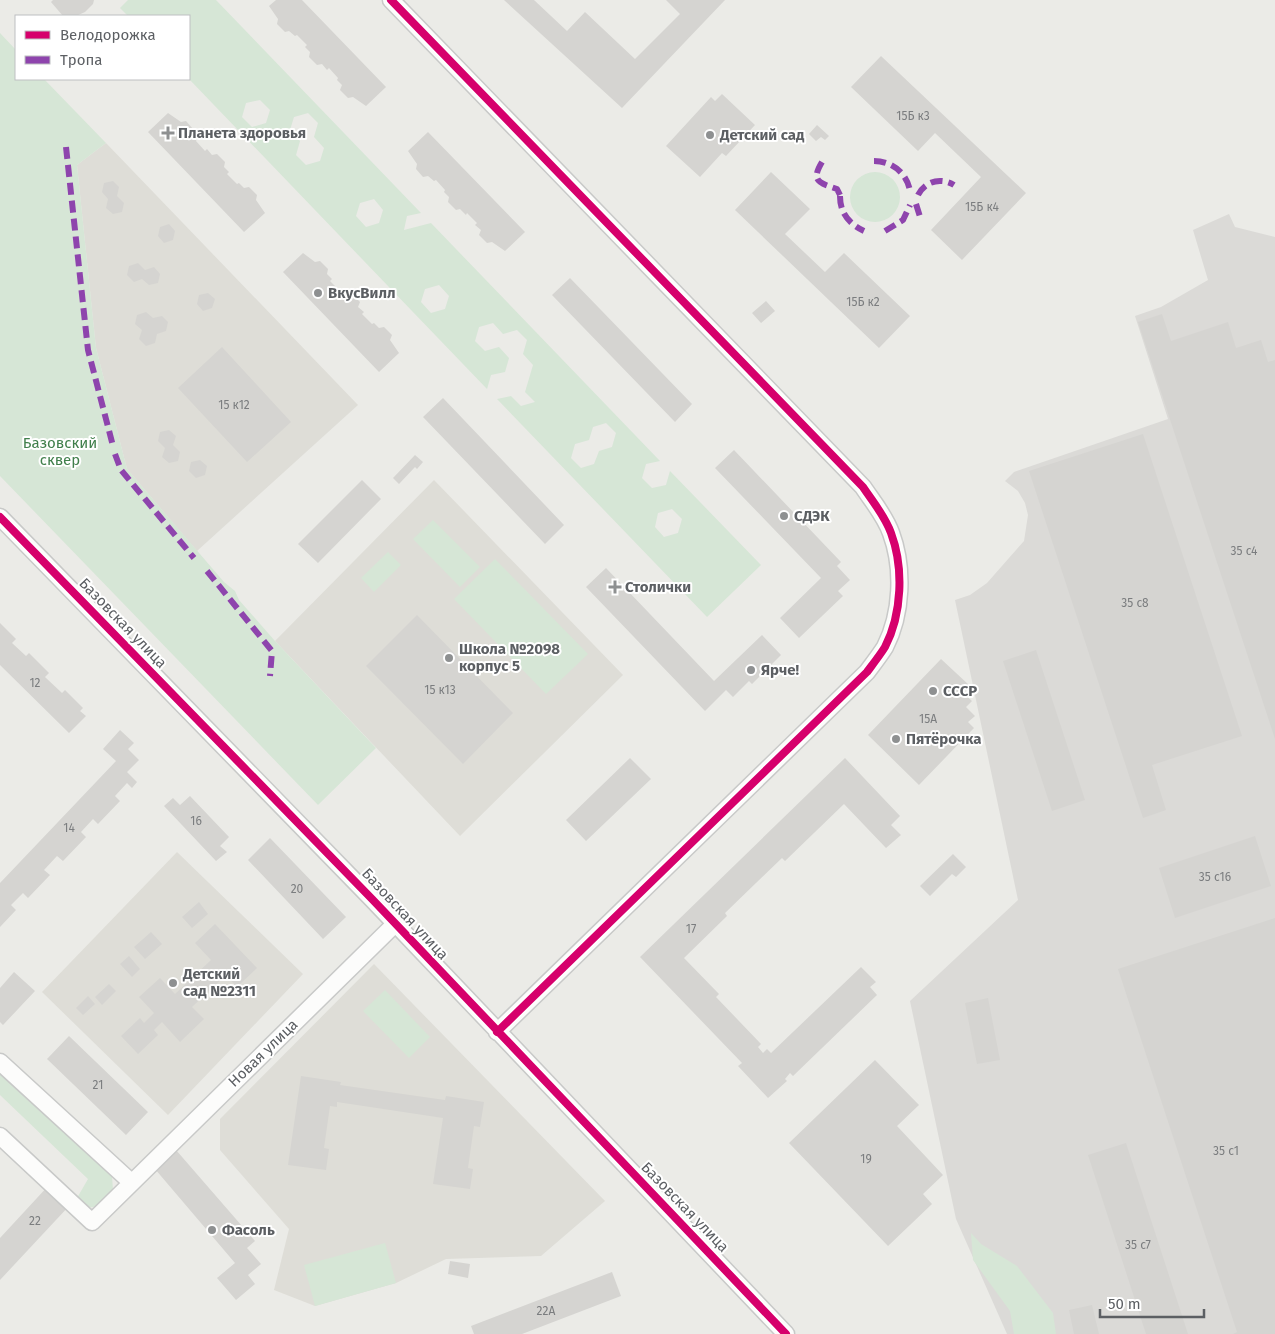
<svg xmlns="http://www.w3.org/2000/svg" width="1275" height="1334" viewBox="0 0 1275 1334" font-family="'Fira Sans',sans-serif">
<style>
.industrial{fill:#dbdad7}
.education{fill:#deddd7}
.green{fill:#d6e6d6;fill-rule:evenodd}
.building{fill:#d5d4d1}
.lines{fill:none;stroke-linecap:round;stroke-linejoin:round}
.minor-casing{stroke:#c8c9c8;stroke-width:19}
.minor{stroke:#fcfcfb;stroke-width:16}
.quiet{stroke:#8e44ad;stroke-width:6;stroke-dasharray:12 6;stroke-linecap:butt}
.cycleway-casing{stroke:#fff;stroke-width:11}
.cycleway{stroke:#d6006c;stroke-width:8}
.poi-dot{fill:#8e9091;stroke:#fff;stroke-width:2}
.labels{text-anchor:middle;stroke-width:4;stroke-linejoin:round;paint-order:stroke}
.number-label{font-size:12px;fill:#7b7d7f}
.poi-label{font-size:15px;font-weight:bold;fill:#5c5f63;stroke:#fff;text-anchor:start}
.park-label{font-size:15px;fill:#407f4b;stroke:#fff}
.street-label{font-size:15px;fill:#5c5f63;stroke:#fff}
</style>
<rect width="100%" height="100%" fill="#ebebe7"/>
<path class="industrial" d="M1229 214 1235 227 1275 237V1334H1007L956 1219 910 1001 1018 900 955 600 970 595 987 583 1024 541 1028 515 1025 503 1018 491 1005 481 1014 472 1168 419 1135 316 1161 307 1208 280 1193 230Z"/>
<path class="education" d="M106 143 358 405 197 551 127 469 96 348 77 165Z
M434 480 623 675 460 836 275 641Z
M177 852 303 974 168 1115 42 992Z
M374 964 605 1201 541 1256 446 1259 396 1283 315 1306 274 1290 289 1229 220 1150V1119Z"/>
<path class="green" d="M128 0H216L421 213 407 216 404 230 431 223 660 461 646 464 642 478 652 488 666 485 670 471 761 565 707 617 497 399 511 396 521 406 535 402 525 392 533 365 523 354 527 340 517 330 503 334 493 323 479 327 475 341 485 351 499 347 509 358 505 372 491 375 487 389 189 79V16H128L120 8ZM260 100 270 110 266 123 252 127 242 117 246 103ZM308 113 318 123 314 137 324 148 320 161 306 165 296 155 300 141 290 130 294 117ZM374 199 383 210 379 223 366 227 356 216 360 203ZM439 285 449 296 445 309 431 313 421 302 425 289ZM606 423 616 433 612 447 599 451 594 464 581 468 571 458 575 444 589 440 593 427ZM672 509 682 519 678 533 664 537 655 527 658 513Z
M0 33 16 50V79H44L106 143 77 165 96 348 127 469 224 582 235 591 239 600 275 641 376 748 318 805 0 476Z
M850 197a25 25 0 1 1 50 0a25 25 0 1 1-50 0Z
M433 520 480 567 460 587 413 539Z
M388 552 401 565 374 592 361 578Z
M495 559 588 654 546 694 454 599Z
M385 990 430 1037 409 1058 363 1011Z
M0 1073 112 1176 113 1190C99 1205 94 1216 77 1198L88 1179 0 1095Z
M971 1233 981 1244 1017 1266 1053 1313 1056 1334H1014L1010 1311 973 1260Z
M385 1243 396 1283 315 1306 304 1265Z"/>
<path class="building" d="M53 0H94L93 4 85 12 76 16H63L51 2Z
M276 0H302L386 87 366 106 353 97 348 98 340 90 342 85 337 80 338 78 329 68 327 70 322 64 317 65 309 57 310 52 305 47 307 45 297 35 295 36 289 31 285 32 277 24 278 19 269 6Z
M504 0H534L567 31 585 12 635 59 680 14 666 0H725L622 108Z
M881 56 1026 193 962 260 931 230 981 177 935 133 918 151 851 87Z
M722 94 755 125 726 156 722 153 700 177 666 146 711 97 715 101Z
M168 113 181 122 186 121 193 129 192 134 197 139 196 141 205 151 207 149 212 155 217 154 225 162 224 167 229 172 227 174 237 184 239 183 244 188 249 187 257 195 256 200 265 213 244 232 148 132Z
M817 125 829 136 825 140 821 137 816 141 809 134Z
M428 132 525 232 505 251 492 242 487 243 479 235 481 230 475 225 477 223 467 213 466 215 460 209 456 210 448 202 449 197 444 192 445 190 436 180 434 181 428 176 423 177 416 169 417 164 408 151Z
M771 172 810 209 785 234 825 272 844 253 910 316 879 348 735 210Z
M113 181 119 187 117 196 124 203 122 212 113 214 106 208 108 199 102 192 104 183Z
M169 224 175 231 173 240 164 243 158 236 160 227Z
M303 253 315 262 320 261 328 269 327 274 332 279 330 281 340 291 342 289 347 295 352 294 360 302 358 307 364 312 362 314 372 324 374 323 379 328 384 327 392 335 390 340 399 353 379 372 283 272Z
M138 263 145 270 154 267 160 274 158 283 149 285 142 279 134 282 127 275 129 266Z
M570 278 692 404 675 422 552 295Z
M208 293 215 299 212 308 203 311 197 304 199 295Z
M766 301 775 311 761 323 752 313Z
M146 312 153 318 162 316 168 322 166 331 157 334 155 343 146 346 139 339 142 330 135 324 137 315Z
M1162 314 1171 341 1228 322 1236 348 1261 340 1268 362 1275 360V739L1138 322Z
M222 347 291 422 247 462 178 388Z
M443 398 564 525 545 544 423 417Z
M169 430 176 436 173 445 180 452 178 461 169 463 162 457 165 448 158 441 160 432Z
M1143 434 1242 736 1152 765 1166 810 1143 818 1029 471Z
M734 450 841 562 837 566 850 580 838 591 843 596 799 638 780 618 821 578 715 468Z
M415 455 423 462 417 469 415 467 399 484 393 478Z
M200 460 207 466 205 475 196 478 189 471 191 462Z
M362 480 381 499 318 563 298 544Z
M606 568 714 681 762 635 781 655 752 684 749 681 733 697 726 690 705 711 586 587Z
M417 615 513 713 463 764 366 666Z
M0 623 16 639 12 643 26 656 29 653 49 673 45 677 62 693 65 690 83 708 80 711 86 716 69 733 0 665Z
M1036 650 1085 800 1052 811 1003 661Z
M941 659 969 685 962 692 972 701 966 707 975 716 968 722 974 728 919 785 868 735Z
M120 730 134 743 128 749 139 760 127 772 137 782 132 788 127 783 115 796 120 801 98 824 93 819 81 832 86 837 63 861 57 856 44 870 50 875 28 898 23 893 11 905 16 910 0 927V883L116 761 103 749Z
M630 758 651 779 586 841 566 820Z
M845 758 900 816 891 825 901 835 886 848 844 804 785 861 782 858 725 913 727 916 684 958 719 994 716 997 761 1044 758 1047 763 1053 767 1049 771 1053 861 967 876 982 870 987 877 995 793 1076 790 1073 785 1079 787 1081 768 1098 738 1066 742 1063 640 957Z
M190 796 229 837 220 846 227 852 216 861 164 806 173 798 180 805Z
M1255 836 1271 886 1175 918 1159 868Z
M270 838 346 917 323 939 248 860Z
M953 854 966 867 956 877 952 874 930 896 920 886Z
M199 902 208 914 192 928 182 917Z
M1275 918V1334H1233L1237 1332 1118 969Z
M215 924 257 968 237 987 226 975 192 1007 204 1019 180 1042 162 1022 154 1030 158 1035 138 1054 121 1036 140 1018 144 1023 154 1013 139 997 160 978 175 994 211 960 195 943Z
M151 932 162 944 145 959 134 947Z
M129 956 140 969 132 977 120 964Z
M14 972 35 991 3 1025 0 1022V988Z
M109 984 116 991 102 1005 95 997Z
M88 996 95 1004 83 1015 76 1008Z
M988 998 1000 1060 977 1064 965 1003Z
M69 1036 148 1112 126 1135 47 1059Z
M875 1060 919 1105 897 1126 943 1175 923 1194 932 1204 888 1246 789 1143Z
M301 1076 341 1082 340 1085 445 1100 446 1096 484 1102 480 1127 474 1126 468 1168 473 1169 470 1189 433 1184 443 1118 337 1102V1107L330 1106 324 1148 329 1149 326 1170 288 1165Z
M1126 1143 1188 1334H1146L1088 1155Z
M176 1150 255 1241 247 1248 261 1264 248 1275 255 1284 236 1300 217 1278 235 1263 155 1169Z
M49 1185 70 1205 0 1280V1238Z
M450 1261 470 1264 468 1278 448 1274Z
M612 1272 621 1296 522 1334H474L471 1326Z
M1092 1305 1099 1334H1074L1069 1310Z"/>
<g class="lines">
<g class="minor-casing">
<path id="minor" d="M391 0 863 487C873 502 885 516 891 533 904 568 902 614 885 647 880 655 873 664 867 672L497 1032
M0 517 372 899 786 1334
M0 1062 131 1182
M0 1136 92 1222 395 924"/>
</g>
<use href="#minor" class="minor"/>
<path class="quiet" d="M66 147 88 350 113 446
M874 161C892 161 907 173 910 191
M822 162C810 182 820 183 837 189L840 195
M918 195C925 181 941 177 954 185
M840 196C840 213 849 224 864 231
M916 204 921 220
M885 231 903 220 910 205
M115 454 121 470 194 558
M207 571 272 651 270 676"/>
<g class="cycleway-casing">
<path id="cycleway" d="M391 0 863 487C873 502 885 516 891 533 904 568 902 614 885 647 880 655 873 664 867 672L497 1032
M0 517 372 899 786 1334"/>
</g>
<use href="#cycleway" class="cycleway"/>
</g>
<g class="poi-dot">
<path d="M165.5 125.5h5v5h5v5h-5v5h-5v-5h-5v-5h5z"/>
<circle cx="710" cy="135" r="5"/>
<circle cx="318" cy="293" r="5"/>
<circle cx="784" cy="516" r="5"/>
<path d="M612.5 579.5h5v5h5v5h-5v5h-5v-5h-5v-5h5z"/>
<circle cx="449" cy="658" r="5"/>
<circle cx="751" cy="670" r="5"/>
<circle cx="933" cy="691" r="5"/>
<circle cx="896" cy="739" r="5"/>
<circle cx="173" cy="983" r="5"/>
<circle cx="212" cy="1230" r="5"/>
</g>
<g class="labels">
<g class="number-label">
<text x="913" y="120">15Б к3</text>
<text x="982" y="211">15Б к4</text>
<text x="863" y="306">15Б к2</text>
<text x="234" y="409">15 к12</text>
<text x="1244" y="555">35 с4</text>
<text x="1135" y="607">35 с8</text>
<text x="35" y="687">12</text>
<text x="440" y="694">15 к13</text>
<text x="928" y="723">15А</text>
<text x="196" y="825">16</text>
<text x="69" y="832">14</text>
<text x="1215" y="881">35 с16</text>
<text x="297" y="893">20</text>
<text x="691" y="933">17</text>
<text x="98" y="1089">21</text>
<text x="1226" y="1155">35 с1</text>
<text x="866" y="1163">19</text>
<text x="35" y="1225">22</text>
<text x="1138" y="1249">35 с7</text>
<text x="546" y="1315">22А</text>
</g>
<g class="poi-label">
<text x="178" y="138">Планета здоровья</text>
<text x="720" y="140">Детский сад</text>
<text x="328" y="298">ВкусВилл</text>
<text x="794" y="521">СДЭК</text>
<text x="625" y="592">Столички</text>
<text x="459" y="654">Школа №2098<tspan x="459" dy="17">корпус 5</tspan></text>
<text x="761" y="675">Ярче!</text>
<text x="943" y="696">СССР</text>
<text x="906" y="744">Пятёрочка</text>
<text x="183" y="979">Детский<tspan x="183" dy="17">сад №2311</tspan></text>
<text x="222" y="1235">Фасоль</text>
</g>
<g class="park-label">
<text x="60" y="448">Базовский<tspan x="60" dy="17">сквер</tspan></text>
</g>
<g class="street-label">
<text transform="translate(123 623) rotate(46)" y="5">Базовская улица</text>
<text transform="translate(405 914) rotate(47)" y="5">Базовская улица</text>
<text transform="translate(263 1053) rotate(-44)" y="5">Новая улица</text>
<text transform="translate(685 1207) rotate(46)" y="5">Базовская улица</text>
</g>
</g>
<rect x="15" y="15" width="175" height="65" fill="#ffffff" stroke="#bebfc1"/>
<rect x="25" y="31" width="25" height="8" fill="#d6006c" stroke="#bebfc1"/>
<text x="60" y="40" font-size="15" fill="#5c5f63">Велодорожка</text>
<rect x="25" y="56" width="25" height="8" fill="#8e44ad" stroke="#bebfc1"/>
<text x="60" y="65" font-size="15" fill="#5c5f63">Тропа</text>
<path d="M1100 1309v8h104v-8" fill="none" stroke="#5c5f63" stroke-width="2.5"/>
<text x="1108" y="1309" font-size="15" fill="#5c5f63" stroke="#ffffff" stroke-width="4" paint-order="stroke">50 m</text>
</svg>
